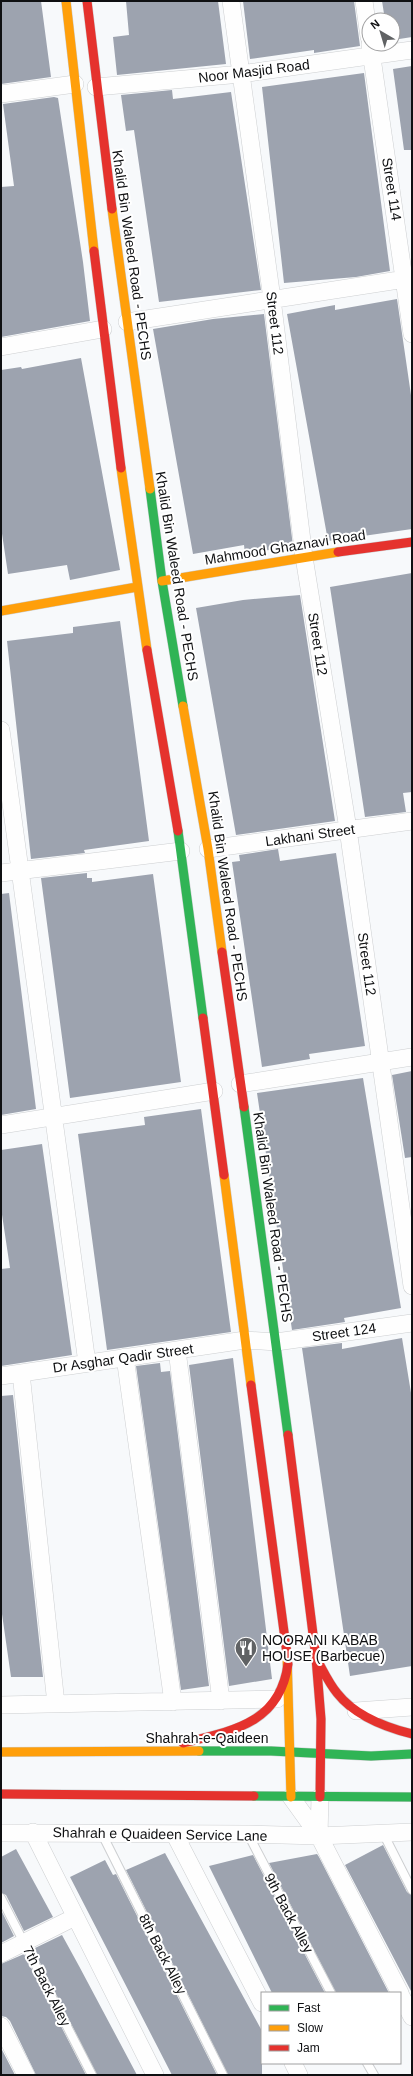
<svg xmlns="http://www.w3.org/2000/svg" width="413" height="2076" viewBox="0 0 413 2076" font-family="Helvetica,sans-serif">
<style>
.building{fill:#9da3af}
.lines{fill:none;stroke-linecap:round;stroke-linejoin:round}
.lane-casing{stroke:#cdcfd1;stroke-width:10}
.street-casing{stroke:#cdcfd1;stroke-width:18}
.fast-casing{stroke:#cdcfd1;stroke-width:10}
.slow-casing{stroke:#cdcfd1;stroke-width:10}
.jam-casing{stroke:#cdcfd1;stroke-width:10}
.lane{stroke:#fefefe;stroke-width:8}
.street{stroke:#fefefe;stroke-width:17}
.fast{stroke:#30b455;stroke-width:9}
.slow{stroke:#ff9f0a;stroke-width:9}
.jam{stroke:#e5322d;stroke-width:9}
.labels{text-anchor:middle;stroke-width:4;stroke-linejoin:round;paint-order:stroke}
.street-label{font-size:14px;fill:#0f1012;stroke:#fff}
.poi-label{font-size:14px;fill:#0f1012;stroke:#fff;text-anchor:start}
</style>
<rect width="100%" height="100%" fill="#f7f9fb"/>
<path class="building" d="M1 1H41L51 77 1 84Z
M126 1H218L226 64 117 75 113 37 129 35Z
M243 1H354L360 46 314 53V50L250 59Z
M382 1H412V37L393 40V20H385Z
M412 66V150H404L393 69Z
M364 73 390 271 356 277 284 283 262 87Z
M172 90 173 99 231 92 261 290 159 302 134 130 126 131 121 95Z
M54 97 58 98 83 262 90 321 1 337V187L14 186 3 104Z
M397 299 412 402V529L328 541 287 314 335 305V310Z
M264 314 293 546 245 554 244 545 193 554 153 329 213 319Z
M81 358 120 570 70 580 67 565 8 574 1 527V370L21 367 22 369Z
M412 573V792L403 793 406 812 365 817 330 587Z
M300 595 335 821 236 835 196 608 243 600Z
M120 621 149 841 84 850 85 853 31 859 7 641 73 633V627Z
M278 849 280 861 336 853 365 1046 309 1054 310 1059 262 1067 232 862 240 861 239 855Z
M87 873V878H92V882L153 874 181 1082 70 1098 41 878Z
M9 893 36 1109 1 1115V894Z
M412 1071V1157L405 1158 392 1075Z
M363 1078 401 1308 344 1318 345 1322 292 1330 257 1093Z
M201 1109 231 1332 107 1350 78 1134 145 1125 144 1117Z
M42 1144 72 1355 1 1366V1269L10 1268 1 1208V1150Z
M402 1338 412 1399V1666L350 1676 302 1348 342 1343V1349Z
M233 1358 272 1679 229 1686 189 1365Z
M160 1363 161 1372 170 1371 209 1686 181 1690 136 1366Z
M13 1395 43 1677H11L1 1607V1396Z
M383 1845 407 1892 412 1895V1993L345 1865Z
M16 1849 53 1917 24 1931 6 1895 1 1893V1857Z
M165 1853 262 2031V2075H228L126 1870Z
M317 1854 319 1857 389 1993H336L269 1863Z
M253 1855 325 1993H272L209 1866Z
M105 1860 113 1875 116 1874 217 2075H172L70 1877Z
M1 1910 14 1936 1 1943Z
M62 1935 79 1966 137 2075H97L33 1949Z
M24 1954 86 2075H36L10 2021 6 2017 1 2016V1964Z
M1 2048 15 2075H1Z"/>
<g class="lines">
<g class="lane-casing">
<path id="lane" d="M383 1833 412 1890
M102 1834 223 2075
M248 1834 331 1993
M1 1898 92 2075
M367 2063 374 2075"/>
</g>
<g class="street-casing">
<path id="street" d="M231 1 272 299 304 557 348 829 412 1286
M364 1 369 37
M370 44 412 334
M96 87 241 74 412 50
M1 94 75 84
M127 322 412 278
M1 347 103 329
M1 730 87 1363
M208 849 412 821
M1 873 181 851
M240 1084 412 1057
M1 1125 214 1091
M177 1350 221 1701
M125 1357 173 1702
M21 1373 56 1704
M1 1376 245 1340 276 1342 412 1323
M1 1705 277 1699
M356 1711 412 1707
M291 1797 319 1836 400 1993
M33 1832 155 2075
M1 1833 248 1834 319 1836 412 1832
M175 1835 262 2003
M319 1836 320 1797
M1 1954 75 1917
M400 1994 412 2017
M1 2026 26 2075
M293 2063 299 2075"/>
</g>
<g class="fast-casing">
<path id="fast" d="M150 489 162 581 183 706
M178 831 203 1018
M244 1107 288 1435
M199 1751H271L371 1756 412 1754
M254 1796 412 1797"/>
</g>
<g class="slow-casing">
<path id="slow" d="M66 1 94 251
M112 209 150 489
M121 468 147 650
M162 581 338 552
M1 611 137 587
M183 706 208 849 222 952
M224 1175 251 1385
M287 1654 291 1797
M1 1752 199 1751"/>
</g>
<g class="jam-casing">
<path id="jam" d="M87 1 112 209
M94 251 121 468
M338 552 412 542
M147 650 178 831
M222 952 244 1107
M203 1018 224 1175
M251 1385 287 1654
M288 1435 316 1658 321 1719 320 1797
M316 1658C323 1670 328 1682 337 1693 355 1716 384 1727 412 1734
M183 1743C233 1731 280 1723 288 1664
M1 1794 254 1796"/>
</g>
<use href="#lane" class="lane"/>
<use href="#street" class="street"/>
<use href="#fast" class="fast"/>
<use href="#slow" class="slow"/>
<use href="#jam" class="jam"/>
</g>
<defs>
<g id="restaurant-pin" transform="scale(1.15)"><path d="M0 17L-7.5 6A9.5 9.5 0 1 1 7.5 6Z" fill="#606264" stroke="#fff"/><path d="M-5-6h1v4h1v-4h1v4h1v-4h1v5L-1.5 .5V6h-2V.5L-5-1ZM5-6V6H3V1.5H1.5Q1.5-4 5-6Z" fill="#fff"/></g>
</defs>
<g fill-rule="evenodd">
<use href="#restaurant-pin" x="246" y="1648"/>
</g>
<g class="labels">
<g class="street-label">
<text transform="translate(254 71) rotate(-7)" y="5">Noor Masjid Road</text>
<text transform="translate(392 189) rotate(81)" y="5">Street 114</text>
<text transform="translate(132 255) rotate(82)" y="5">Khalid Bin Waleed Road - PECHS</text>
<text transform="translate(275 323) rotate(83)" y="5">Street 112</text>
<text transform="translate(285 547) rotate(-9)" y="5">Mahmood Ghaznavi Road</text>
<text transform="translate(177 576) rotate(81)" y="5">Khalid Bin Waleed Road - PECHS</text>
<text transform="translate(318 644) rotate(81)" y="5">Street 112</text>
<text transform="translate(310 835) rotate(-8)" y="5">Lakhani Street</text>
<text transform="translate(228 896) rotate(82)" y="5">Khalid Bin Waleed Road - PECHS</text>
<text transform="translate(367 964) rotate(82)" y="5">Street 112</text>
<text transform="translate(273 1217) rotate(82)" y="5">Khalid Bin Waleed Road - PECHS</text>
<text transform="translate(344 1332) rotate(-8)" y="5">Street 124</text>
<text transform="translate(123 1358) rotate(-8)" y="5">Dr Asghar Qadir Street</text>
<text x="207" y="1743">Shahrah-e-Qaideen</text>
<text transform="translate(160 1834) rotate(1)" y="5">Shahrah e Quaideen Service Lane</text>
<text transform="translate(289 1913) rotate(62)" y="5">9th Back Alley</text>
<text transform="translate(163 1954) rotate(63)" y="5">8th Back Alley</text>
<text transform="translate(47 1986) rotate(63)" y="5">7th Back Alley</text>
</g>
<g class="poi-label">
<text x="262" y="1645">NOORANI KABAB<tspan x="262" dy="16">HOUSE (Barbecue)</tspan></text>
</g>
</g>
<rect width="413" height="2076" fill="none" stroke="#0f1012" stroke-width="4"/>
<rect x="261" y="1992" width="140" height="72" fill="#ffffff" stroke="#9f9fa0"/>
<rect x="269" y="2005" width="20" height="6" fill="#30b455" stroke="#9f9fa0"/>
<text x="297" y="2012" font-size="12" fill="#0f1012">Fast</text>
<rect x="269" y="2025" width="20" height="6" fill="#ff9f0a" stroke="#9f9fa0"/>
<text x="297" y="2032" font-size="12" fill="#0f1012">Slow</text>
<rect x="269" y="2045" width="20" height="6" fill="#e5322d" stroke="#9f9fa0"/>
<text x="297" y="2052" font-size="12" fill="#0f1012">Jam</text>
<g transform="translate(381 32) rotate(322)"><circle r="19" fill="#ffffff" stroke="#9f9fa0"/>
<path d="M0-3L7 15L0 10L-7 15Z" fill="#606264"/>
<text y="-6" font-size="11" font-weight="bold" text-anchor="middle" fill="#0f1012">N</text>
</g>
</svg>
